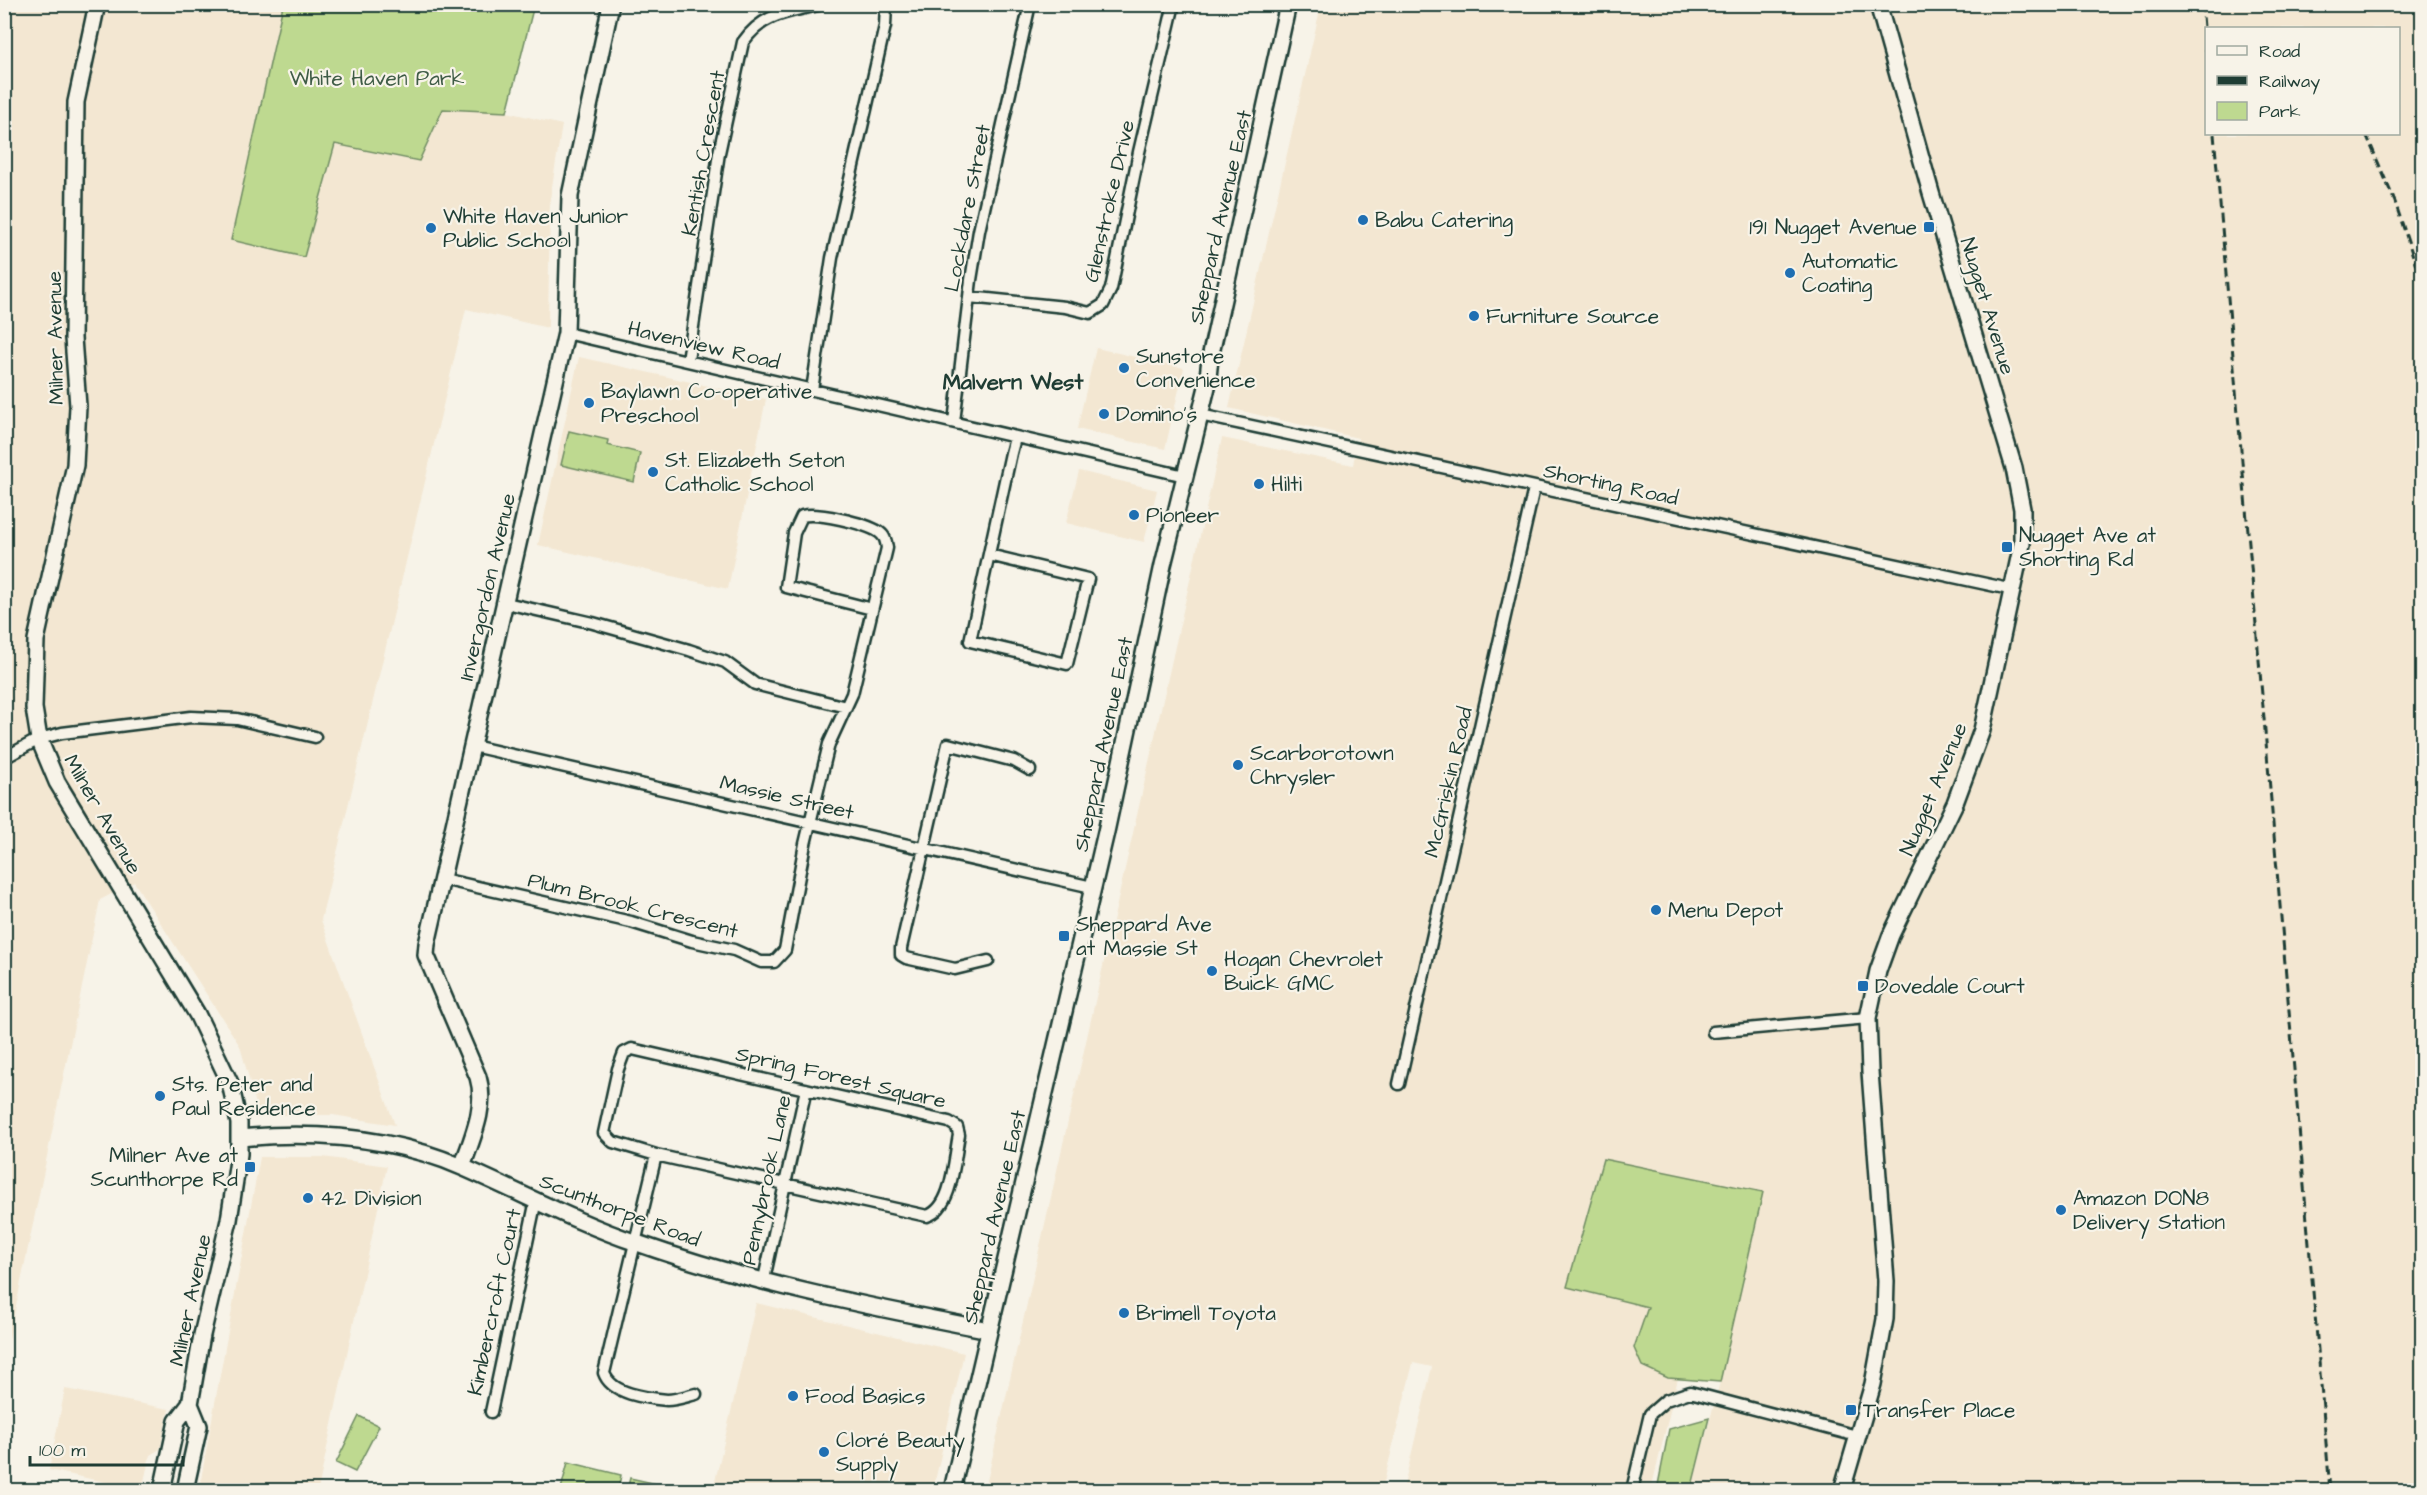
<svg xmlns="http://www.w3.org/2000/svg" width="2427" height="1495" viewBox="0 0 2427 1495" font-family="'Architects Daughter',sans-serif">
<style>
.built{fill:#f3e7d2;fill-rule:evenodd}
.green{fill:#bed990;stroke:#6e8b62;stroke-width:1.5}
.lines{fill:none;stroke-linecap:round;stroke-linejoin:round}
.street-casing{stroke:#1f3d34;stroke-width:15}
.secondary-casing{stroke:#1f3d34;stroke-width:20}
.street{stroke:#f7f3e8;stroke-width:10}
.secondary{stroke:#f7f3e8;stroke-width:15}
.rail{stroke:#1f3d34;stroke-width:3;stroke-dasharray:9 4.5;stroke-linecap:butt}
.poi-dot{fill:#1f6fb2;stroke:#f7f3e8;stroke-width:2}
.labels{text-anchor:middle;stroke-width:4.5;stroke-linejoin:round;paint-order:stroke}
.park-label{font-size:21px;fill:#3f5c46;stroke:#f7f3e8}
.street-label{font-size:21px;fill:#1f3d34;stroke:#f7f3e8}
.poi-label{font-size:21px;fill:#1f3d34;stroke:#f7f3e8;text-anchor:start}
.neighbourhood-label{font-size:22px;font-weight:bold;fill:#1f3d34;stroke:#f7f3e8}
</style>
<rect width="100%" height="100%" fill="#f7f3e8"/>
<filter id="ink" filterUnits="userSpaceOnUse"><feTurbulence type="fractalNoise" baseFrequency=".0167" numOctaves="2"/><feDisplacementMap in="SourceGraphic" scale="12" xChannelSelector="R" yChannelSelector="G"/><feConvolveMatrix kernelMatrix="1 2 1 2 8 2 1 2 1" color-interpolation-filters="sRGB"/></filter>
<g filter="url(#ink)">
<path class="built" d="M5 5H283L231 239 304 257 335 144 419 161 443 109 507 112 562 125 550 199 548 328 466 309 321 920 395 1125 333 1115H259L240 1046 134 882 100 900 5 1359Z
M1321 5H2422V1490H1691L1720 1382 1763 1192 1694 1312 1651 1490H1403L1432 1367 1413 1363 1382 1490H985L1222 438 1353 465 1358 438 1229 408ZM2206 28H2398V134H2206Z
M1096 348 1184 368 1165 449 1077 429Z
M579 357 766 399 728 589 538 545Z
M1079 471 1157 490 1144 542 1066 523Z
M260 1157H323L387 1166 318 1490H199Z
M756 1303 964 1353 933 1490H713Z
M65 1389 169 1409 160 1449 150 1455 142 1490 49 1470Z"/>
<path class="green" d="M283 5H534L507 112 443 109 419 161 335 144 304 257 231 240Z
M569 431 608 440 607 445 640 453 634 482 561 465Z
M1603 1159 1763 1192 1720 1382 1668 1378 1642 1366 1634 1348 1648 1307 1567 1287Z
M359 1416 379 1426 355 1472 336 1463Z
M1709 1418 1691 1490H1657L1669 1429Z
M568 1462 621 1475 618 1490 561 1489Z
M630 1478 684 1490H627Z"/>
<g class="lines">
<g class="street-casing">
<path id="street" d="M969 297 1065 307 1090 313 1103 305 1111 289 1139 152 1174 4
M566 333 1185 476
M688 360 719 153 743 42C764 12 788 13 822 4
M812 390 832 258 885 26 886 4
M1200 415 2014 590
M954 422 971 280 979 231 1030 4
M989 555 1088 579 1067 664 970 641 1011 453 1015 438
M506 603 593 623 689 650 725 662 755 684 846 707
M473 746 1092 887
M4 758 39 739 62 733 191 717 237 719 315 737
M442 879 631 922 692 941 734 950 761 962H774L785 950 805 844 829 744 852 694 887 548C886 541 885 536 879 532 865 523 817 512 802 516L794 533 786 587 872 609
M988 961 955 969 906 958 901 955V948L948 744 1014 761 1030 770
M1713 1032 1868 1018
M632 1049 949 1122 957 1127 959 1135C954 1159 953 1208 927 1216L656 1155 613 1142 604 1133 618 1069 624 1053Z
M1399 1084 1534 488
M656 1155 604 1373C611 1394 646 1398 667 1400 676 1400 687 1396 696 1394
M764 1279 806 1089
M491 1412 536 1200
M1632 1490 1650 1414 1666 1400 1690 1392 1857 1436"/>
</g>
<g class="secondary-casing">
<path id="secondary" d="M97 4 76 102 73 338 78 406 75 465 36 640 34 708 39 739 57 782 197 1014 230 1083 239 1123V1154L229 1220 202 1335 190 1404 177 1421 162 1490
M240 1138C315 1131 392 1137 462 1167 520 1192 577 1223 637 1243 750 1283 871 1307 989 1330
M462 1167C472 1138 487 1107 478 1077L426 955 427 944 566 333 570 196 611 4
M185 1490 199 1426 190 1404
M952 1490 1106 832 1163 565 1207 387 1210 358 1288 4
M1842 1490 1873 1384 1885 1319 1886 1281 1870 1072 1868 1018 1878 971 1891 935 1955 803 1982 730 2022 544V509L2014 468 1931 193 1878 4"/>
</g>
<use href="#street" class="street"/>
<use href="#secondary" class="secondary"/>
<path class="rail" d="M2202 4 2206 51
M2214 134 2330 1490
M2366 134 2395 202 2417 268"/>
</g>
</g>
<g class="poi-dot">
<circle cx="1363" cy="220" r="6"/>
<rect x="1923" y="221" width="12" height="12" rx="3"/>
<circle cx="431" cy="228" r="6"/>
<circle cx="1790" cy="273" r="6"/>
<circle cx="1474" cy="316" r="6"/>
<circle cx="1124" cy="368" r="6"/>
<circle cx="589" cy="403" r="6"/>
<circle cx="1104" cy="414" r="6"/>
<circle cx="653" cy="472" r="6"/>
<circle cx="1259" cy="484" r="6"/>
<circle cx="1134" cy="515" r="6"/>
<rect x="2001" y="541" width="12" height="12" rx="3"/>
<circle cx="1238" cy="765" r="6"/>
<circle cx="1656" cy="910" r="6"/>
<rect x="1058" y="930" width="12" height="12" rx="3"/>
<circle cx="1212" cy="971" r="6"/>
<rect x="1857" y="980" width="12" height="12" rx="3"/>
<circle cx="160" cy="1096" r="6"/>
<rect x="244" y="1161" width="12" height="12" rx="3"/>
<circle cx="308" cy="1198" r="6"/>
<circle cx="2061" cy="1210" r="6"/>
<circle cx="1124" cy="1313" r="6"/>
<circle cx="793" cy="1396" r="6"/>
<rect x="1845" y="1404" width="12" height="12" rx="3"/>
<circle cx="824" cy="1452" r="6"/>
</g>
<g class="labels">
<g class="park-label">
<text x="377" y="85">White Haven Park</text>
</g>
<g class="street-label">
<text transform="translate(703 153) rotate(-80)" y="7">Kentish Crescent</text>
<text transform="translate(1109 201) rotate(-77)" y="7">Glenstroke Drive</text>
<text transform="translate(967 208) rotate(-79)" y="7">Lockdare Street</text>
<text transform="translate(1220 217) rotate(-77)" y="7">Sheppard Avenue East</text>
<text transform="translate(1988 306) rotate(73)" y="7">Nugget Avenue</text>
<text transform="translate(55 338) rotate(-91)" y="7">Milner Avenue</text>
<text transform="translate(704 345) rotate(13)" y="7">Havenview Road</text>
<text transform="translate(1611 484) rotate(12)" y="7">Shorting Road</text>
<text transform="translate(487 587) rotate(-77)" y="7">Invergordon Avenue</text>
<text transform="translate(1103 744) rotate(-78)" y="7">Sheppard Avenue East</text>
<text transform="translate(1448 782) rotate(-77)" y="7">McGriskin Road</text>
<text transform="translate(1933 789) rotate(-67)" y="7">Nugget Avenue</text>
<text transform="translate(787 797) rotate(13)" y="7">Massie Street</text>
<text transform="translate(103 814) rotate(60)" y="7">Milner Avenue</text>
<text transform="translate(633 905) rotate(14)" y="7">Plum Brook Crescent</text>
<text transform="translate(841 1077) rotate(13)" y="7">Spring Forest Square</text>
<text transform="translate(766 1180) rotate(-78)" y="7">Pennybrook Lane</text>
<text transform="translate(620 1210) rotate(21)" y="7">Scunthorpe Road</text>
<text transform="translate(994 1217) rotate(-77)" y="7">Sheppard Avenue East</text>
<text transform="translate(190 1300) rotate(-78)" y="7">Milner Avenue</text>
<text transform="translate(494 1302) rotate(-78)" y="7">Kimbercroft Court</text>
</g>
<g class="poi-label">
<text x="443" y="223">White Haven Junior<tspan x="443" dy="24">Public School</tspan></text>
<text x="1375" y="227">Babu Catering</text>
<text x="1917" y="234" text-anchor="end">191 Nugget Avenue</text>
<text x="1802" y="268">Automatic<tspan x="1802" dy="24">Coating</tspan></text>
<text x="1486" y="323">Furniture Source</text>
<text x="1136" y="363">Sunstore<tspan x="1136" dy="24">Convenience</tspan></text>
<text x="601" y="398">Baylawn Co-operative<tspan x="601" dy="24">Preschool</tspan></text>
<text x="1116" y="421">Domino's</text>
<text x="665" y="467">St. Elizabeth Seton<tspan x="665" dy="24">Catholic School</tspan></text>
<text x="1271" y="491">Hilti</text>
<text x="1146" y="522">Pioneer</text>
<text x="2019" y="542">Nugget Ave at<tspan x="2019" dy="24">Shorting Rd</tspan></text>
<text x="1250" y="760">Scarborotown<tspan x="1250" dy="24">Chrysler</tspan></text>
<text x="1668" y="917">Menu Depot</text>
<text x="1076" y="931">Sheppard Ave<tspan x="1076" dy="24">at Massie St</tspan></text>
<text x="1224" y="966">Hogan Chevrolet<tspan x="1224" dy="24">Buick GMC</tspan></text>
<text x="1875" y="993">Dovedale Court</text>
<text x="172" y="1091">Sts. Peter and<tspan x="172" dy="24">Paul Residence</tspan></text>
<text x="238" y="1162" text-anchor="end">Milner Ave at<tspan x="238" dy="24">Scunthorpe Rd</tspan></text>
<text x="320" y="1205">42 Division</text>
<text x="2073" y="1205">Amazon DON8<tspan x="2073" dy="24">Delivery Station</tspan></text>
<text x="1136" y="1320">Brimell Toyota</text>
<text x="805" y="1403">Food Basics</text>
<text x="1863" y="1417">Transfer Place</text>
<text x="836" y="1447">Cloré Beauty<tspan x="836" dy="24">Supply</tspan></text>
</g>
<g class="neighbourhood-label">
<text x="1013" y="389">Malvern West</text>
</g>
</g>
<rect width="2427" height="1495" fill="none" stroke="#f7f3e8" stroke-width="24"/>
<rect x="12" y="12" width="2403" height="1471" fill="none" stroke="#1f3d34" stroke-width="2" filter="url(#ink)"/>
<rect x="2205" y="27" width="195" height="108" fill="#f7f3e8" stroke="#a1aaa0" stroke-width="1.5"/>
<rect x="2217" y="46" width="30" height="9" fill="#f7f3e8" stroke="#a1aaa0" stroke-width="1.5"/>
<text x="2259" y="57" font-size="18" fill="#1f3d34">Road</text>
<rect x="2217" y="76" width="30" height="9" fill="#1f3d34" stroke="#a1aaa0" stroke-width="1.5"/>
<text x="2259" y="87" font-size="18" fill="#1f3d34">Railway</text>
<rect x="2217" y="102" width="30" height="18" fill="#bed990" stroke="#a1aaa0" stroke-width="1.5"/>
<text x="2259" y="117" font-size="18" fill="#1f3d34">Park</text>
<path d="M30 1456v9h153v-9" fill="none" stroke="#1f3d34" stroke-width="3"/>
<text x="39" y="1456" font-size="18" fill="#1f3d34" stroke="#f7f3e8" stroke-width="4.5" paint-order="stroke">100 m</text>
</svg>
